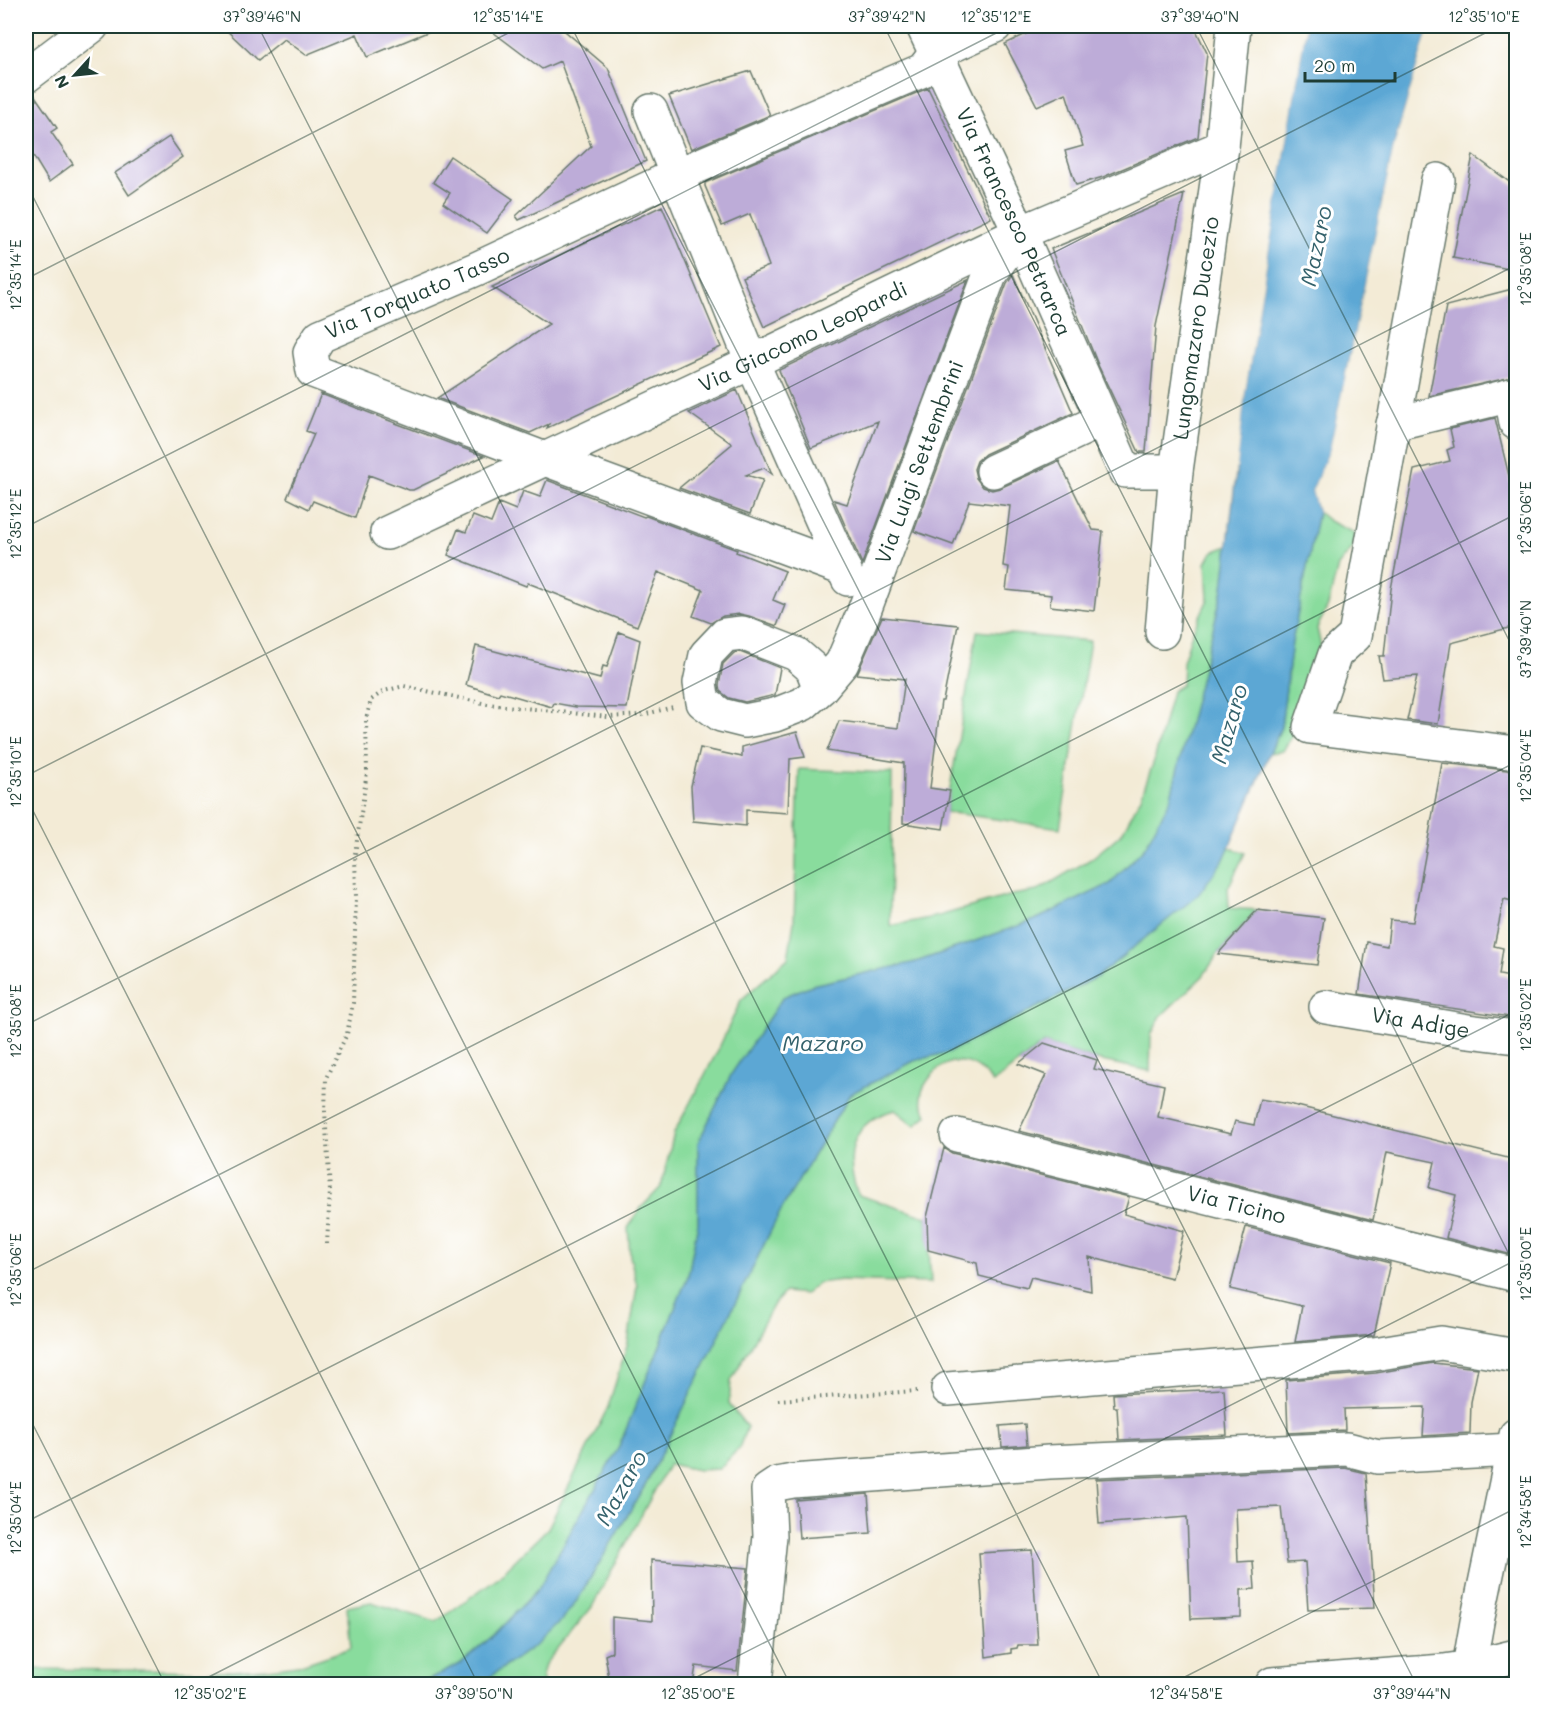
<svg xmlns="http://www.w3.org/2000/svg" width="1542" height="1710" viewBox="0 0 1542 1710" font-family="Mali,sans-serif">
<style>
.green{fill:#89dc9d;stroke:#548c68;stroke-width:1.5}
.water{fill:#5ca7d4;stroke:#3e7284;stroke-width:1.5}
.pier{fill:#f3ebd6}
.building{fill:#bdacd8}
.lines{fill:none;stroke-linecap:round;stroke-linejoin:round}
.minor-casing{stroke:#697a6d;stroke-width:36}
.path{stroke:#697a6d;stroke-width:4;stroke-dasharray:1.5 4.5;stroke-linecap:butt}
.minor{stroke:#fff;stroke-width:33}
.ticks{fill:none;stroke:#1f3d34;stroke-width:1.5;stroke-opacity:0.45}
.labels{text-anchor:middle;stroke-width:6;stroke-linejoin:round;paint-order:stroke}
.street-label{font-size:21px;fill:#1f3d34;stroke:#fff}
.water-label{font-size:22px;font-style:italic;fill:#34626c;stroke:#fff}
.neatline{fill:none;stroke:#1f3d34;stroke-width:2}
.ticks-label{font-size:15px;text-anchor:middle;fill:#1f3d34}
</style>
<rect width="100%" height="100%" fill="#fff"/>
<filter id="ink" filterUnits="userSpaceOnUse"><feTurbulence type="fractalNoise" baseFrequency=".0167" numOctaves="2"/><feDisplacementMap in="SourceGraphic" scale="12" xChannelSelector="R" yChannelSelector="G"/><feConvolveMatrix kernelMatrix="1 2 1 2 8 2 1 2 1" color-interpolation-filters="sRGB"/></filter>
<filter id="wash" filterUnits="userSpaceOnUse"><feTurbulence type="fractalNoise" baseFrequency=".008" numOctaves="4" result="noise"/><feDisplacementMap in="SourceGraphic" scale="24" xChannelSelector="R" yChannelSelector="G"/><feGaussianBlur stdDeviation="1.35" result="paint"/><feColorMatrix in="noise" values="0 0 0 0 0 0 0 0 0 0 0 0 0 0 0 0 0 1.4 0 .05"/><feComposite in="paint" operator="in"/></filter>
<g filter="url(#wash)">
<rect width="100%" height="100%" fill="#f3ebd6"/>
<path class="green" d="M1318 512 1329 521 1355 533 1354 546 1338 566 1328 606 1317 628 1321 647 1295 730 1283 751 1270 753 1281 727 1292 642Z
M1228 546 1223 589 1170 801 1145 847 1110 884 1035 920 916 962 812 985 783 997 732 1073 698 1143V1223L688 1276 619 1447 538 1589 494 1635 460 1664 429 1680 409 1684H26V1669L229 1671 269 1669 304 1664 351 1648 347 1607 371 1602 436 1622 497 1578 548 1528 608 1407 628 1343 637 1286 630 1256 628 1228 641 1208 661 1187 674 1133 718 1050 741 1000 788 958 794 922 799 769 892 773 890 926 939 916 1012 895 1037 891 1091 859 1122 833 1141 797 1154 761 1172 691 1182 685 1183 662 1192 633 1208 599 1206 563 1212 552Z
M977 631 1090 641 1060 828 946 812Z
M1229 847 1245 853 1228 888 1229 908 1257 910 1218 954 1203 976 1161 1016 1151 1035 1150 1071 1097 1060 1044 1043 993 1083C977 1061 953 1052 932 1075 927 1081 922 1088 921 1096 921 1102 925 1109 927 1115L915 1126 895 1110C850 1121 844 1156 858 1195L927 1217 931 1283 841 1280 818 1283 805 1294 785 1292 774 1304 731 1381 729 1404 747 1427 739 1448 719 1469 698 1470 669 1464 592 1607 545 1664 542 1676 544 1684H480L538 1643 578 1599 646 1484 781 1210 850 1094 914 1061 949 1052 1097 977 1224 859Z"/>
<path class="water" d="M1306 26H1429L1394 146 1330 449 1312 491 1318 512 1292 642 1281 727 1224 859 1198 895 1097 977 949 1052 914 1061 850 1094 781 1210 646 1484 578 1599 561 1621 538 1643 480 1684H409L429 1680 460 1664 494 1635 538 1589 619 1447 688 1276 698 1223V1143L732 1073 783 997 812 985 916 962 1035 920 1110 884 1145 847 1170 800 1223 589 1245 393Z"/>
<path class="pier" d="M1303 26H1306L1245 393 1237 468H1234L1242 393Z
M1429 26H1432L1397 147 1333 450 1315 491 1320 514 1318 512 1312 491 1330 449 1394 146Z"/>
<g id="blocks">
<path class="building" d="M222 26H442L367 57 357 34 306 55 284 39 258 60Z
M485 26H559L608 68 646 161 519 220 516 216 591 146 560 61 542 69Z
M1043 26H1194L1207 53 1198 137 1103 177 1076 185 1065 151 1083 146 1066 93 1037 106 1005 44Z
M751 71 770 115 691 149 669 96Z
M928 88 991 218 764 327 742 277 769 266 750 214 722 226 705 186V183Z
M33 93 57 128 51 132 73 164 49 182 29 149 26 152V94Z
M169 137 183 157 129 195 115 173Z
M1473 155 1516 187V255L1514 270 1453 258Z
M450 156 513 199 487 233 443 203 450 193 433 182Z
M1184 194 1156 326 1146 452H1139L1099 367 1051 249Z
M662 206 721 347 547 428 549 424 530 433 437 398 549 324 492 287Z
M1013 274 1073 413 985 454 977 461 974 469 976 478 983 487 992 490 1000 488 1059 461 1093 530 1103 531 1094 611 1050 606 1051 595 1006 590 1009 567 1003 566 1010 506 969 501 953 545 914 531 1007 283Z
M968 280 862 564 834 500 847 504 878 421 811 448 779 370Z
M1516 288V376L1429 396 1446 306Z
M737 390 772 474 764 468 746 475 763 480 750 514 679 488 732 444 689 413Z
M321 394 398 424 484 456 413 490H409L369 475 355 518 313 501 309 509 287 498 314 434 306 431Z
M1495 418 1516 505V626L1451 643 1438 724 1407 720 1417 676 1383 679 1379 656H1384L1391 589 1414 470 1450 461 1447 450 1454 447 1450 429Z
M547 480 644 517 646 516 737 550 736 552 785 571 773 600 785 605 777 626 749 616 740 614 723 616 711 623 693 616 703 590 658 572 637 626 528 583 526 586 448 555 458 529 466 532 473 516 491 523 499 503 516 510 523 491 540 497Z
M882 617 958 625 943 701H941L930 788 950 791 943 829 903 823 904 763 827 751 839 721 898 728 905 679 857 674Z
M619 632 640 640 627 708 576 707 554 703 552 707 500 692 498 695 466 685 476 646 600 679 603 666 607 667Z
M740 652 780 668 775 695 745 702 729 698 720 691 719 685 723 664 734 653Z
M797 732 805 757 790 759 788 813 746 810V826L693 821 691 786 700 748 742 757V747Z
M1442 763 1516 771V902L1504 899 1494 946 1503 948 1499 975 1516 978V1018L1359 994 1367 942 1387 946 1390 920 1413 922Z
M1257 910 1324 918 1317 965 1218 954Z
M1044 1043 1097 1060 1094 1069 1164 1085 1158 1117 1231 1134 1235 1121 1254 1125 1260 1099 1289 1104 1516 1160V1256L1446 1238 1456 1195 1429 1188 1435 1162 1387 1152 1373 1220 1019 1131 1046 1075 1018 1064Z
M944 1148 952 1153 1129 1197 1124 1214 1184 1231 1172 1278 1089 1257 1091 1291 1031 1277 1027 1288 979 1276 977 1263 928 1250 927 1217Z
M1246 1227 1390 1263 1374 1335 1295 1342 1302 1306 1230 1289Z
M1433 1363 1478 1368 1471 1402 1470 1433 1423 1436 1425 1407 1344 1409 1345 1430 1288 1433 1286 1380 1376 1373Z
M1224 1389 1227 1435 1119 1440 1117 1407H1114L1113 1394Z
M1025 1424 1027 1445 1002 1447 1000 1426Z
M1345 1468 1366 1473 1375 1608 1308 1610 1305 1562 1287 1563 1281 1507 1236 1509 1238 1562 1253 1561 1255 1589 1241 1590V1617L1191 1619 1187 1517 1099 1524 1096 1479Z
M868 1494 871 1533 799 1538 796 1500Z
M1032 1550 1038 1645H1018L1017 1648 1011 1649V1653L986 1657 979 1553Z
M651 1560 748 1568 737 1671 696 1666 693 1684H610L605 1655 612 1652V1617L652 1621Z"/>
</g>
</g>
<g filter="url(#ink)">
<use href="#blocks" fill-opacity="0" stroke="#697a6d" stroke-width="1.5"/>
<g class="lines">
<g class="minor-casing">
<g id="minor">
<path id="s1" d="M923 26 1020 233 1125 471H1176"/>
<path d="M26 76 92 26"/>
<path d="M651 111 752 362 848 579"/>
<path d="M1438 180 1355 636 1335 654 1310 727 1516 753"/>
<path d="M1511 395 1516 423"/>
<path d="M1393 424 1516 394"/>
<path d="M993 471 1102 420"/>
<path id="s2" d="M387 533 752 362 1020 233 1222 147"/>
<path id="s3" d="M844 569 545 459 313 371 310 352 320 336 476 269 677 175 923 70 936 53 995 26"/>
<path id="s4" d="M1162 632 1176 471 1222 147 1234 26"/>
<path id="s5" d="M820 689 812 668 796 654 742 633 725 635 706 655 700 683 703 702 721 715 745 721 775 715 803 704 820 689 842 663 863 614 990 274 1017 237"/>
<path id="s6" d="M1326 1007 1468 1031 1516 1037"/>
<path id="s7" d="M957 1135 1516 1275"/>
<path d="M948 1389 1374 1354 1441 1343 1516 1356"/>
<path d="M755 1684 770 1536 768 1490 777 1484 793 1481 1049 1462 1347 1449 1378 1457 1513 1450"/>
<path d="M1272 1684 1444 1671 1471 1667 1516 1656"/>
<path d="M1466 1684 1477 1622 1516 1435"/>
</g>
</g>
<path class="path" d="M327 1244 330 1191 325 1112 326 1078 347 1034 353 1003 356 897 355 854 367 772 366 719 371 700 384 691 404 686 487 704 608 717 642 715 673 707
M778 1400 917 1391"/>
<use href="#minor" class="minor"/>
</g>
</g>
<path class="ticks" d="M258 26 1103 1684M571 26 1416 1684M884 26 1516 1268M1196 26 1516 654M1509 26 1516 40M26 30 34 26M26 183 790 1684M26 279 522 26M26 527 1010 26M26 776 1499 26M26 797 478 1684M26 1025 1516 265M26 1273 1516 514M26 1411 165 1684M26 1522 1516 762M195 1684 1516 1011M683 1684 1516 1260M1171 1684 1516 1508"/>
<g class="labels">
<g class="street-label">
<text dy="7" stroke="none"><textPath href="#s1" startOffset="216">Via Francesco Petrarca</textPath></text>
<text dy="7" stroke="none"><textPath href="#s3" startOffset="711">Via Torquato Tasso</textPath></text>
<text dy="7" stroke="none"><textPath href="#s4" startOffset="306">Lungomazaro Ducezio</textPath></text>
<text dy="7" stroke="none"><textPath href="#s2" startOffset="460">Via Giacomo Leopardi</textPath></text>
<text dy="7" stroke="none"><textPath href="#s5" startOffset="574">Via Luigi Settembrini</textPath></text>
<text dy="7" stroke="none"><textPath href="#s6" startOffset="96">Via Adige</textPath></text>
<text dy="7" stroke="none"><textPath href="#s7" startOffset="288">Via Ticino</textPath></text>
</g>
<g class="water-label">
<text transform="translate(1316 246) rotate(-78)" y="8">Mazaro</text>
<text transform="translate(1229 724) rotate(-74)" y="8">Mazaro</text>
<text x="823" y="1051">Mazaro</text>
<text transform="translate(621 1488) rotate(-61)" y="8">Mazaro</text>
</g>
</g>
<rect width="1542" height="1710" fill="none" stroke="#fff" stroke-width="66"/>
<g transform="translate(75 75) rotate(243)" stroke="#ffffff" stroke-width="4.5" paint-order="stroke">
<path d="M0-4.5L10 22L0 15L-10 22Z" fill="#1f3d34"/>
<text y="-9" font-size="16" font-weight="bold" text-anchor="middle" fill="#1f3d34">N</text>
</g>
<path d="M1305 72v9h90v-9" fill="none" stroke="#1f3d34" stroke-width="3"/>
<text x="1314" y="72" font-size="18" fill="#1f3d34" stroke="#ffffff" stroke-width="4.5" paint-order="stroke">20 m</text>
<rect x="33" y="33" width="1476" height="1644" class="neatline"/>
<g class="ticks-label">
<text x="262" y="22">37°39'46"N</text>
<text x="508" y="22">12°35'14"E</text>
<text x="887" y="22">37°39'42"N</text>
<text x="996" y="22">12°35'12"E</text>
<text x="1200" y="22">37°39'40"N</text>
<text x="1484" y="22">12°35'10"E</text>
<text transform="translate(1526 269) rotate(-90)" y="5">12°35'08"E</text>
<text transform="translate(16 275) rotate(-90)" y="5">12°35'14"E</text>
<text transform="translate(1526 518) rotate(-90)" y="5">12°35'06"E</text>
<text transform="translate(16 524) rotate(-90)" y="5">12°35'12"E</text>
<text transform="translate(1526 639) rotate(-90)" y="5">37°39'40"N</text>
<text transform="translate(1526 766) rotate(-90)" y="5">12°35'04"E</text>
<text transform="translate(16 772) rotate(-90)" y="5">12°35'10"E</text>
<text transform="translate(1526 1015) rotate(-90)" y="5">12°35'02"E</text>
<text transform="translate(16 1021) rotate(-90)" y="5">12°35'08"E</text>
<text transform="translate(1526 1264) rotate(-90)" y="5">12°35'00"E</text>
<text transform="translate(16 1270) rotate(-90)" y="5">12°35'06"E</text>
<text transform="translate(1526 1512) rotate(-90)" y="5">12°34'58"E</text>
<text transform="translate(16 1518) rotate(-90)" y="5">12°35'04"E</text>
<text x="210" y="1699">12°35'02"E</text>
<text x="474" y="1699">37°39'50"N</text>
<text x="698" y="1699">12°35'00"E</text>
<text x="1186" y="1699">12°34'58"E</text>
<text x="1412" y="1699">37°39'44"N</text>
</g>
</svg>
